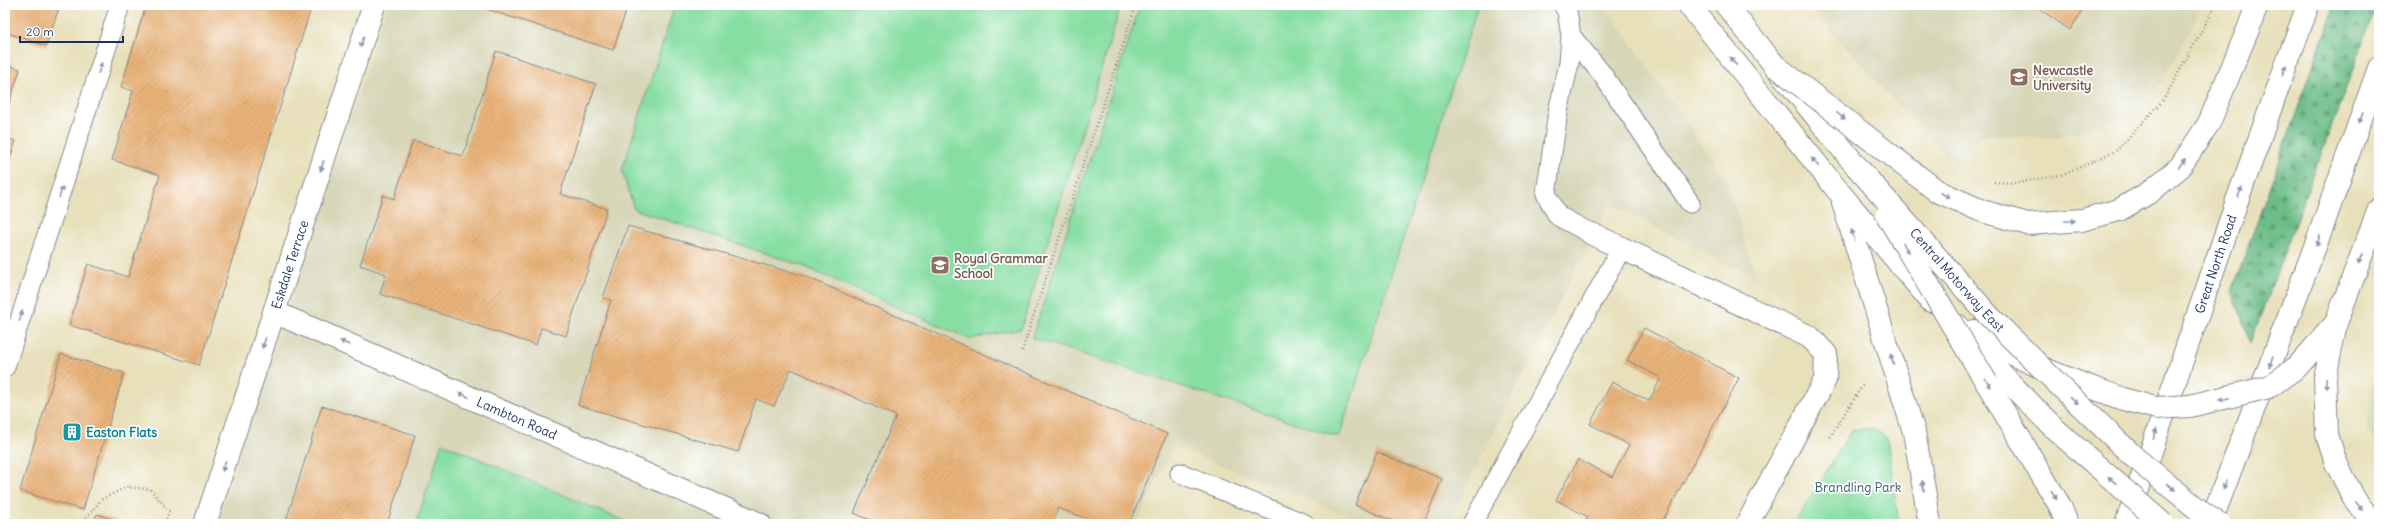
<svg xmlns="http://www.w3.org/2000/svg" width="2384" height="529" viewBox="0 0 2384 529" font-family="Delius,sans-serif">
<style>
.built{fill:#d7d6b7}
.green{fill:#87dea2;stroke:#518680}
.forest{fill:url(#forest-firs);stroke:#447673}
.building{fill:url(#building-hatch)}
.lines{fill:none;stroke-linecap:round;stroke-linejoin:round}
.lane-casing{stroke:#82888c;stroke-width:21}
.street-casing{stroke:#82888c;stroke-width:24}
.secondary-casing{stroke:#82888c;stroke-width:24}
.highway-casing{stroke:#82888c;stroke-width:24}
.path{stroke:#82888c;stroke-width:2.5;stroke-dasharray:1 3;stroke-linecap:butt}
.lane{stroke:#fff;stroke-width:19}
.street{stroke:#fff;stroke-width:22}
.secondary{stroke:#fff;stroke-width:22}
.highway{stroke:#fff;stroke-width:22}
.highway-bridge-casing{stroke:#82888c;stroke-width:24;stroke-linecap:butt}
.highway-bridge{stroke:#fff;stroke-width:22}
.oneway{fill:#8d97ae}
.labels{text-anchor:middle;stroke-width:3.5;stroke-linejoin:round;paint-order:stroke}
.education-label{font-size:13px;font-weight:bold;fill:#785e54;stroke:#fff;text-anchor:start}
.street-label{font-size:13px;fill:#1b2f5e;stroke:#fff}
.culture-label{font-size:13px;font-weight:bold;fill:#0d838f;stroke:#fff;text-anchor:start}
.park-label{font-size:13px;fill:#365b6f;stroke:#fff}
</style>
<defs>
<pattern id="forest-firs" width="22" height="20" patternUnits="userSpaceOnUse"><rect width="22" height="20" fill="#6dbd88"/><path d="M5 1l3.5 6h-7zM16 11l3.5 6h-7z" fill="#599a72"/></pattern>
<pattern id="building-hatch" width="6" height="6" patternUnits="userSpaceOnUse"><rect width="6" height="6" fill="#e9b379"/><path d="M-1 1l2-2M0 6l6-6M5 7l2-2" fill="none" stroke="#c79a6b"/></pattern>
</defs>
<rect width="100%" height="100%" fill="#fff"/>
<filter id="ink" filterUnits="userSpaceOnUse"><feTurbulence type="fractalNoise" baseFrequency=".025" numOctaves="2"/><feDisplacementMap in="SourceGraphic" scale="8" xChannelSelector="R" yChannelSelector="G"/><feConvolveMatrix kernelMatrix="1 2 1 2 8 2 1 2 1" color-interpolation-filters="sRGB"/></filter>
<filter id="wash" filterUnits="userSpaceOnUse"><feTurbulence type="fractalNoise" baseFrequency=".012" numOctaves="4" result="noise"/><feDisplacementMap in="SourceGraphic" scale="16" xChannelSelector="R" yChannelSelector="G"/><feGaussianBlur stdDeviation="0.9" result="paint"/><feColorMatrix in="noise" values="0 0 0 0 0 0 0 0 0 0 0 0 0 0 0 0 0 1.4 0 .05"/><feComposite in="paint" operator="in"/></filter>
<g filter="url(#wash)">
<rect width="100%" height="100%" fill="#e8e0bb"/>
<path class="built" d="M387 5H1605L1726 180 1757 279 1609 203 1448 524H1369L1173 446 1137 524H217Z
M1810 5H2203L2173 63 2142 111 2058 138 1983 135 1954 164 1885 91Z
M2379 348V446L2366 429Z"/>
<path class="green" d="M675 5H1121L1021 329 970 339 803 266 634 209 622 170Z
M1140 5H1478L1339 437 1032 338Z
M1872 428 1887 438 1899 524H1794L1851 431Z
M442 443 631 524H416Z"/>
<path class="forest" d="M2335 5H2377L2250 344 2232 291Z"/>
<g id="blocks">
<path class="building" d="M5 5H60L46 46 5 32Z
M146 5H312L199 365 69 325 88 264 128 277 160 175 112 160 133 91 121 87Z
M474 5H628L613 50Z
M2034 5H2086L2070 30Z
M496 51 596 84 560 194 607 209 566 336 541 328 536 345 380 294 386 274 360 265 383 195 394 199 413 140 463 156Z
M5 64 20 69 7 110 5 109Z
M5 138 16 141 5 173Z
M628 226 804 276 1167 434 1129 524H1101L1058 508 1052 524H879L854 513 896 416 791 369 774 406 756 399 738 452 578 405 611 300 603 298Z
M1644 328 1739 378 1661 524H1584L1588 517 1556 500 1578 459 1612 477 1629 445 1590 424 1612 382 1649 401 1661 378 1627 360Z
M61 354 124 373 83 510 20 491Z
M322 406 415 435 387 524H285Z
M1377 452 1442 479 1423 524H1400L1355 505Z
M97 514 127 524H93Z"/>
</g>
</g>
<g filter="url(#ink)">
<use href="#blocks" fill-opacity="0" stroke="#82888c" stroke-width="1"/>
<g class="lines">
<g class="lane-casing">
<path id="lane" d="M1563 5 1567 11 1571 36 1569 63 1558 112 1546 194 1558 216 1592 234
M1571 36 1602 74 1690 203
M5 367 120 5
M1180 473 1305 524
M1472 524 1622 247"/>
</g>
<g class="street-casing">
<g id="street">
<path d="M1592 234 1810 337 1826 354 1825 380 1747 524"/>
<path id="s1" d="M274 312 760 524"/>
<path id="s2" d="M205 524 374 5"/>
</g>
</g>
<g class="secondary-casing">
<g id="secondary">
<path id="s3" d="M2126 524 2239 195 2308 5"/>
<path d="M2210 524 2316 244 2379 68"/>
</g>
</g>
<g class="highway-casing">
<path id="highway" d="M1689 5 1839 192 1931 301
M1726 5 1857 167
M2249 27 2257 5
M1843 203 1914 432 1930 524
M1958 326 2007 380
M1974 331C2020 363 2072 380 2123 399
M2297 367 2336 323
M2373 524 2354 498 2336 463 2327 435 2325 378 2336 323 2379 209"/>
</g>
<path class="path" d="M1994 182 2016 183 2065 174 2116 151 2164 99 2216 5
M1022 351 1136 5
M1830 437 1863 385
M81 524 102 499 127 487 150 489 169 511 165 524"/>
<use href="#lane" class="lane"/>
<use href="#street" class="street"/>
<use href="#secondary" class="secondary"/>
<use href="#highway" class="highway"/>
<g class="highway-bridge-casing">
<g id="highway-bridge">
<path d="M1777 67 1937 191 1982 211 2028 224 2082 220 2119 210 2150 192 2180 167 2209 123 2249 27"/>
<path id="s4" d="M1857 167 1990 317 2060 386 2134 457 2205 515 2220 524"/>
<path d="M1887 215 2060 506 2067 524"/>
<path d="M2007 380 2055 429 2163 524"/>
<path d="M2123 399 2156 408 2190 406 2269 387 2297 367"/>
</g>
</g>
<use href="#highway-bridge" class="highway-bridge"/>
</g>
<defs><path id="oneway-solid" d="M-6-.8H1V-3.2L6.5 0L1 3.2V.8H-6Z"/></defs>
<g class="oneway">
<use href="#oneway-solid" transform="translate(362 42) rotate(108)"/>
<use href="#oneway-solid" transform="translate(1733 61) rotate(-129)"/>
<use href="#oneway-solid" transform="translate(100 68) rotate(-72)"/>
<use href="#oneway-solid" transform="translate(2284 70) rotate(-70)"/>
<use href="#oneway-solid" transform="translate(1841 116) rotate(38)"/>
<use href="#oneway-solid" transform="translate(2361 118) rotate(110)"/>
<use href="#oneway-solid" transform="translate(1815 162) rotate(-129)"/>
<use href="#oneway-solid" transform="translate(2182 163) rotate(-53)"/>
<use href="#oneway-solid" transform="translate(322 166) rotate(108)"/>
<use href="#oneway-solid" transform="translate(61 192) rotate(-72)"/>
<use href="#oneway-solid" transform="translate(2240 192) rotate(-70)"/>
<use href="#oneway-solid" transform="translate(1945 195) rotate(24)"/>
<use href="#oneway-solid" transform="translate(2070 221) rotate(-3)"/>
<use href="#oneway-solid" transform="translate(1853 235) rotate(-108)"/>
<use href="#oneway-solid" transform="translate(2318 241) rotate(110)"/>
<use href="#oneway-solid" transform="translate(1906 248) rotate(59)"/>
<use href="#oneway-solid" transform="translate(2360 259) rotate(111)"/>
<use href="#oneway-solid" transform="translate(21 316) rotate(-72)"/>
<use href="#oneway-solid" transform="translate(264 343) rotate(108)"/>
<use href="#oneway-solid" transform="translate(345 343) rotate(-156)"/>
<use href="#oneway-solid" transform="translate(1892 359) rotate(-106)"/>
<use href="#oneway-solid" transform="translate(2271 362) rotate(111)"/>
<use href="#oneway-solid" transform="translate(1988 383) rotate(59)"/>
<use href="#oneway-solid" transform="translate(2326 383) rotate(90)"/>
<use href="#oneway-solid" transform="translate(464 395) rotate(-156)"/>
<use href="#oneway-solid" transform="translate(2224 399) rotate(168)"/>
<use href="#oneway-solid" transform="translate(2074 400) rotate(44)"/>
<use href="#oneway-solid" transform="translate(2155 434) rotate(-72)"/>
<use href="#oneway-solid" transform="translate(224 466) rotate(108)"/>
<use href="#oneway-solid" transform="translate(2112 480) rotate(-138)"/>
<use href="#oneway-solid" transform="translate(2225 484) rotate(111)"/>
<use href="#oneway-solid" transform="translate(1923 486) rotate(-100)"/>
<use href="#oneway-solid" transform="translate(2171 487) rotate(39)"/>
<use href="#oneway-solid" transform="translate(2054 495) rotate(60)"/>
<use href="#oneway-solid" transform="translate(2359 506) rotate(53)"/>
</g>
</g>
<defs>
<g id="university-square" transform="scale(1)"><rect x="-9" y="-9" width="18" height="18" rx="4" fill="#8d6e63" stroke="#fff"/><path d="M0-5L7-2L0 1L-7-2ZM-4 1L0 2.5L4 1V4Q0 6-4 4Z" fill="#fff"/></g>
<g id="school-square" transform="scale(1)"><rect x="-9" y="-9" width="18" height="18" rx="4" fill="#8d6e63" stroke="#fff"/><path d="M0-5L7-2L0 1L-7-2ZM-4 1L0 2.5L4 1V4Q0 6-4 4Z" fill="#fff"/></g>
<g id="building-square" transform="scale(1)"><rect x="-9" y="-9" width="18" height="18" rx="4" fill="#0f9aa8" stroke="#fff"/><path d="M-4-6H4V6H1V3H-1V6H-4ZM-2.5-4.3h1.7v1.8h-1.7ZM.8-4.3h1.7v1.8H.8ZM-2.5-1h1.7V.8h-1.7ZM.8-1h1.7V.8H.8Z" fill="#fff"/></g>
</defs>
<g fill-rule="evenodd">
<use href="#university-square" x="2019" y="77"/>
<use href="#school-square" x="940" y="265"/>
<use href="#building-square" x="72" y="432"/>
</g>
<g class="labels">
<g class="education-label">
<text x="2033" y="75">Newcastle<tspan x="2033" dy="15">University</tspan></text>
<text x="954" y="263">Royal Grammar<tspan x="954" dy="15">School</tspan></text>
</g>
<g class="street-label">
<text dy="5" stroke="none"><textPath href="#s3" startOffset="275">Great North Road</textPath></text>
<text dy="5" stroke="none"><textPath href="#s2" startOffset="273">Eskdale Terrace</textPath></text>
<text dy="5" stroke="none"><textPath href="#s4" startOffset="151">Central Motorway East</textPath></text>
<text dy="5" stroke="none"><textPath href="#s1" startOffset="265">Lambton Road</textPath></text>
</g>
<g class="culture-label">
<text x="86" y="437">Easton Flats</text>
</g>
<g class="park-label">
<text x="1858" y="492">Brandling Park</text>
</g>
</g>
<rect width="2384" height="529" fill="none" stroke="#fff" stroke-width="20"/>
<path d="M20 36v6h103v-6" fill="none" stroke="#1b2f5e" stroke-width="2"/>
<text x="26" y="36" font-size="12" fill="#1b2f5e" stroke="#ffffff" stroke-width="3" paint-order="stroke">20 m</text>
</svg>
